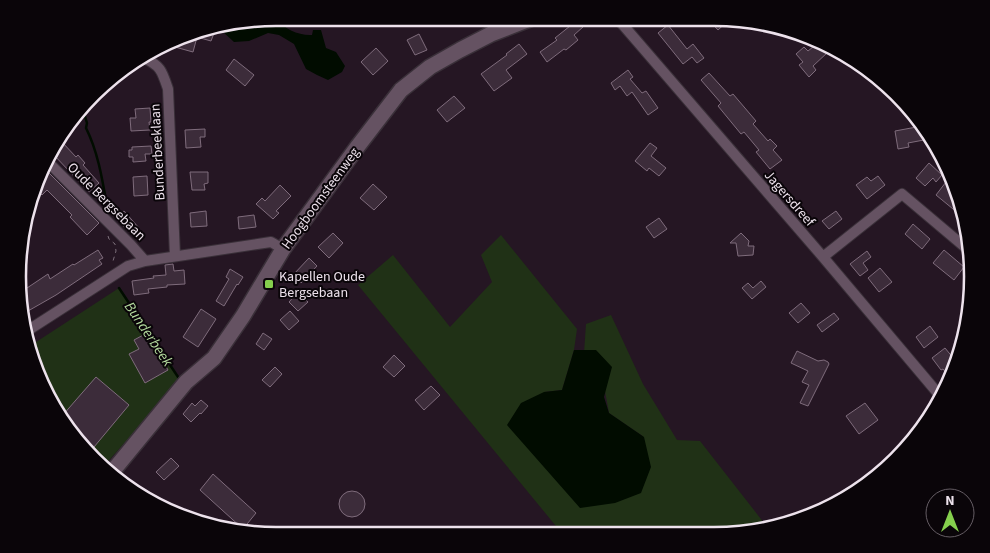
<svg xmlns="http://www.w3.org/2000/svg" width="990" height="553" viewBox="0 0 990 553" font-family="'Source Sans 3',sans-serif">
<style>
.green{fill:#203116}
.water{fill:#010c00}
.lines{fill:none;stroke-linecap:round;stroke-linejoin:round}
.stream{stroke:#010c00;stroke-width:2.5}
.building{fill:#3c2c3a;stroke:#7f6c7c}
.street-casing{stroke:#3a3039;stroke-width:12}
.secondary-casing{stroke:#3a3039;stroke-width:18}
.path{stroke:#7c6f7a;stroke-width:1;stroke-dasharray:4 4;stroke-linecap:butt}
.street{stroke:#655262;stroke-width:10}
.secondary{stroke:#655262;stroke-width:15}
.poi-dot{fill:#85cf4d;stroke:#0a0509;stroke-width:2}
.labels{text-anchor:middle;stroke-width:4;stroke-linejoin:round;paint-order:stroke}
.street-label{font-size:14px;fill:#ede2ec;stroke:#0a0509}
.poi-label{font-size:14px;fill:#ede2ec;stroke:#0a0509;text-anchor:start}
.water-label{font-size:15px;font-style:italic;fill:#b3d99d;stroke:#0a0509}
.rim{fill:none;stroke:#ede2ec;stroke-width:2.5}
</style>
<rect width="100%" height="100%" fill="#251623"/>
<path class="green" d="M501 235 577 329 574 350 562 390 544 392 644 437 609 413 602 375 584 353 586 324 611 315 643 384 677 440 700 441 768 528 747 533 556 534 560 531 358 285 393 255 450 327 492 282 481 255Z
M119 288 180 380 104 466 82 447 37 375 30 346Z"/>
<path class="water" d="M277 18C283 29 300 36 312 35L313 30H321L326 48 336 52 345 66 342 72 328 80 317 75 306 69 294 44 279 35 268 33 249 41 234 42 222 31 220 27Z
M574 350H596L612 367 604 397 609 413 644 437 651 467 641 493 615 503 580 508 507 425 521 403 544 392 562 390Z"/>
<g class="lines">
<path class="stream" d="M83 110 87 123 86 128C99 154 103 184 108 212
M119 288 180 380"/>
</g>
<path class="building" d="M575 18H593L574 35 578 40 566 50 564 49 547 62 540 52 557 40 555 38 570 26 568 24Z
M707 18H731L718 30Z
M668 25 687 49 693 44 704 58 697 63 692 57 683 64 658 33Z
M202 30 214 33 211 41 197 37 193 52 175 47 178 40 194 31Z
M419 34 427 50 415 55 407 40Z
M819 42 828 52 813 66 816 70 809 77 799 65 803 62 796 54 804 47 808 51Z
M519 44 527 54 506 70 512 78 494 91 481 74 507 55 506 54Z
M376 48 388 61 373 75 361 62Z
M234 59 254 75 245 86 226 70Z
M628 70 633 77 630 79 642 93 646 91 658 108 648 115 632 92 627 96 620 86 615 90 611 83Z
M709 73 730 96 733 94 756 121 753 124 768 141 770 139 777 146 773 150 782 160 770 169 756 152 759 150 744 132 741 134 718 106 721 103 701 80Z
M454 96 465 108 447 122 437 110Z
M150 108 151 122H149L150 130 131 131 130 118H136L135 109Z
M922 126 929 139 908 143 909 147 898 149 895 131Z
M205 129V137H200L201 147 186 148 185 130Z
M61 141 76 157 78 155 85 163 83 165 99 183 89 192 52 153 55 147Z
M650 143 657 148 651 156 666 168 659 176 649 168 647 171 635 161Z
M151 146 152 154H145L146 161 133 162V157H129V150H132V147Z
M929 163 942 175 936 182 933 178 925 186 916 178Z
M45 169 99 223 87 235 70 217 72 215 47 190 42 195 36 189Z
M190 172H208V183L204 184 205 190H192Z
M147 176 148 195 134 196 133 177Z
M878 176 885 185 867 199 856 185 867 177 871 181Z
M946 182 953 188 964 210V218L936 195Z
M373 184 387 197 374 210 360 198Z
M280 185 291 196 276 211 279 213 273 219 256 204 262 198 265 201Z
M124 211 139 228 132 235 116 218Z
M206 211 207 226 191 227 190 213Z
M836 211 842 219 829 229 822 221Z
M254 215 256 227 239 229 238 217Z
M659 218 667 229 654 238 646 227Z
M913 224 930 239 922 249 905 234Z
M333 233 343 243 329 258 318 247Z
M741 233 749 241 748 246H754L753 255 738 256 736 243H730Z
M98 250 103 258 99 260 102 264 56 295 28 311 18 294 48 274 50 279 73 264 74 265Z
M944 250 964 267 954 280 933 263Z
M867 251 871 257 863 263 868 270 860 276 850 264Z
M309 258 317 266 301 283 293 275Z
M173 264 174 271 184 270 185 284 167 285V287L148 289 149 293 134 295 132 281 154 278 153 276 166 275 165 265Z
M880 268 892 282 879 292 868 278Z
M230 269 243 277 238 285 237 284 224 306 216 301 229 279 226 277Z
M761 281 766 287 752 299 742 288 748 283 753 288Z
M298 292 308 302 298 311 289 302Z
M801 303 810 313 798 323 789 313Z
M201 309 216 319 198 347 183 337Z
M290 311 299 321 289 330 280 320Z
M834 313 839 319 822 332 817 325Z
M930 326 938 337 924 348 916 337Z
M147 333 168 370 145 383 129 354 139 349 134 340Z
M263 333 272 339 264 350 256 344Z
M945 348 954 359 948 375 943 369 941 370 932 358Z
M797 351 818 361 824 360 828 362 829 364 808 406 800 403 809 385 802 382 808 371 791 363Z
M394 355 405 366 394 377 383 367Z
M275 367 282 374 270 387 262 380Z
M96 377 129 405 89 453 82 447 62 416Z
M431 386 440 395 424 410 415 400Z
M201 400 208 406 201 414 200 413 191 422 183 414 192 403 195 406Z
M865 403 878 420 859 434 846 416Z
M171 458 179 466 164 480 156 472Z
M213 474 256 513 243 529 200 490Z
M339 504a13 13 0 1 1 26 0a13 13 0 1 1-26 0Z"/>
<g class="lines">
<g class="street-casing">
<path id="street" d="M617 18 823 257 941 397
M144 58C161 66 162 71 168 89L175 256
M48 162 131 245 145 261
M823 257 902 194 966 248
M27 331 128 266 145 261 271 242 283 249"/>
</g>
<g class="secondary-casing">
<path id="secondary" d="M112 472 186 382 214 358 243 316 283 249 358 146 401 90 430 67 460 50 491 34 532 18"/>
</g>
<path class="path" d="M108 236 109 239 115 244 116 251 113 261 114 263"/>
<use href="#street" class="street"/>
<use href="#secondary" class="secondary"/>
</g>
<rect class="poi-dot" x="264" y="279" width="10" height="10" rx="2.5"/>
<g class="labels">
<g class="street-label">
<text transform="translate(157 152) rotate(-93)" y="5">Bunderbeeklaan</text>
<text transform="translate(320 198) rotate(-54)" y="5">Hoogboomsteenweg</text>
<text transform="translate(790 198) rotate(49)" y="5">Jagersdreef</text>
<text transform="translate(107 201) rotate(45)" y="5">Oude Bergsebaan</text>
</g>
<g class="poi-label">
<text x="279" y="281">Kapellen Oude<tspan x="279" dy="16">Bergsebaan</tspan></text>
</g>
<g class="water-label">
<text transform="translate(149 334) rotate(56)" y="5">Bunderbeek</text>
</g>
</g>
<path d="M0 0H990V553H0ZM276 26H714A250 250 0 0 1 964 276V277A250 250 0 0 1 714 527H276A250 250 0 0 1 26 277V276A250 250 0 0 1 276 26Z" fill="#0a0509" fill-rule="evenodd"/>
<path class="rim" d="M276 26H714A250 250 0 0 1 964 276V277A250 250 0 0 1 714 527H276A250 250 0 0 1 26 277V276A250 250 0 0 1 276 26Z"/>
<g transform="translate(950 513)"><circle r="24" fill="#0a0509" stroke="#655d64"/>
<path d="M0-4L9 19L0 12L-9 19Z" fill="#85cf4d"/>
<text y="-8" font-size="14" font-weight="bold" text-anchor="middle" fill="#ede2ec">N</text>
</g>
</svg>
